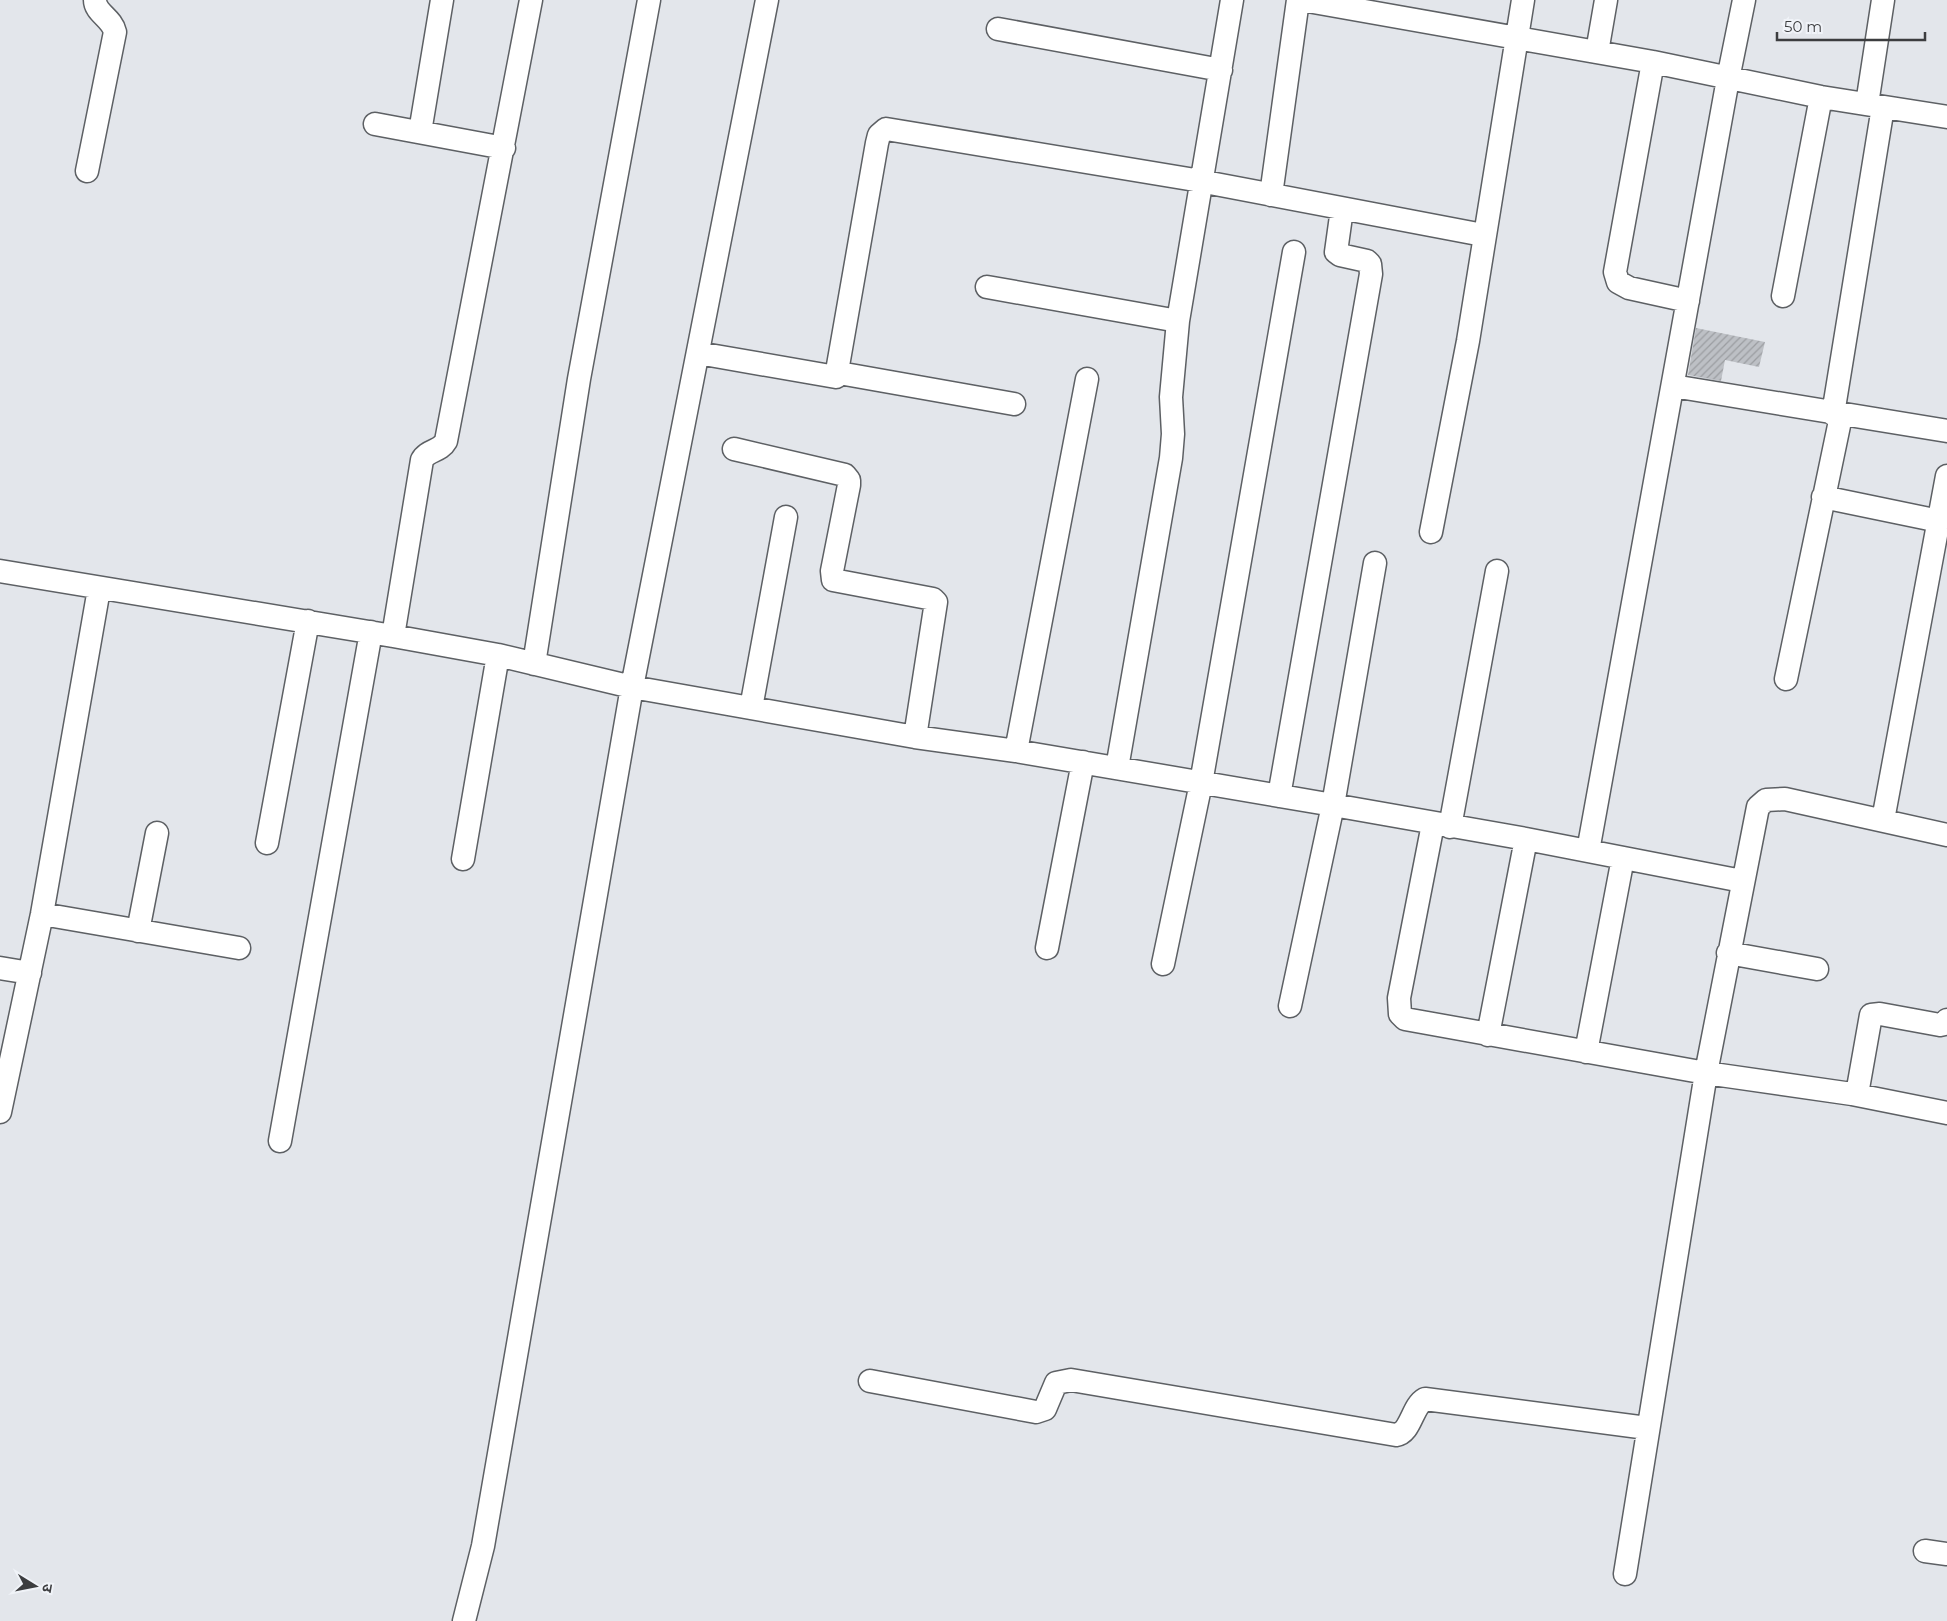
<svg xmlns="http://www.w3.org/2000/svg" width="1947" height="1621" viewBox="0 0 1947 1621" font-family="Montserrat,'Noto Sans Devanagari',sans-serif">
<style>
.building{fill:url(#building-hatch)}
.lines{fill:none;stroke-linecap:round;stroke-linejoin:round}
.street-casing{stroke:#5d6064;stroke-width:25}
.street{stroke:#fff;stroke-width:22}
</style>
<defs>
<pattern id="building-hatch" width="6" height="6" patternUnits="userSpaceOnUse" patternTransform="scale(1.25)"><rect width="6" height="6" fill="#bdc0c5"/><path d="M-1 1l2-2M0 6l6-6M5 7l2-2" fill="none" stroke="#9b9da1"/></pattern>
</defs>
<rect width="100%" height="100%" fill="#e3e6eb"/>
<path class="building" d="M1696 328 1765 342 1759 367 1725 360 1721 381 1688 375Z"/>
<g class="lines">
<g class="street-casing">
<path id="street" d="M1302 0 1653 62 1821 97 1947 117
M998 29 1221 70
M1597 52 1606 0
M1653 62 1615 272 1618 282 1629 288 1688 301
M1867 104 1883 0
M375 124 504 148
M420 132 442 0
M87 171 115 32C112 18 95 13 95 0
M1271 195 1298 0
M987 287 1178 321
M1783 296 1821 97
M698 353 836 377 877 143 879 135 886 129 1189 179 1483 235
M839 373 1014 404
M1673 386 1947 431
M1833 414 1883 107
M734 449 845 475 849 480V485L832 571 833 580 933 599 936 602 915 737
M1823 497 1939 521
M1431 532 1468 341 1523 0
M0 571 393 636 498 655 632 687 915 737 1016 751 1333 805 1526 839 1742 881
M393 636 422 460C427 450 440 452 446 441L531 0
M534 664 579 379 649 0
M1786 679 1841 416
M751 708 786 517
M1016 751 1087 379
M1117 768 1171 458 1173 434 1171 397 1178 321 1232 0
M1279 796 1371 274 1370 264 1367 261 1340 255 1336 252 1342 209
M1883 820 1947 476
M1433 824 1399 998 1400 1014 1405 1019 1706 1073 1852 1094 1947 1113
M1450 827 1497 571
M267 843 308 621
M1588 851 1728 79 1744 0
M463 859 498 655
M42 914 239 948
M138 931 157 833
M1047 948 1083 762
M1728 953 1817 969
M1163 964 1201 783 1294 252
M0 968 30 973
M1290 1006 1333 805 1375 563
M1488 1035 1526 839
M1586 1052 1623 858
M1857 1094 1871 1015 1880 1014 1940 1025 1945 1024 1947 1020
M0 1112 42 914 99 589
M280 1141 371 632
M870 1381 1036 1412 1045 1409 1056 1383 1071 1380 1396 1435C1411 1433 1412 1406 1425 1399L1647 1428
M1925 1551 1947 1554
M1625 1574 1706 1073 1758 807 1766 800 1785 799 1947 835
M464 1621 483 1546 632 687 767 0"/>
</g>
<use href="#street" class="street"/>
</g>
<g transform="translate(35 1586) rotate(100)" stroke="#f0f3f8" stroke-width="4" paint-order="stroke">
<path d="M0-4L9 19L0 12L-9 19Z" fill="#3c3d3f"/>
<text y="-8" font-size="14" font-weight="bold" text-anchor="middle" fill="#3c3d3f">उ</text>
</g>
<path d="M1777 32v8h148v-8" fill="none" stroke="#3c3d3f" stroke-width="2.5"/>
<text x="1784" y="32" font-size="15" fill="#3c3d3f" stroke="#f0f3f8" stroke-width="4" paint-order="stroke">50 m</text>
</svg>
